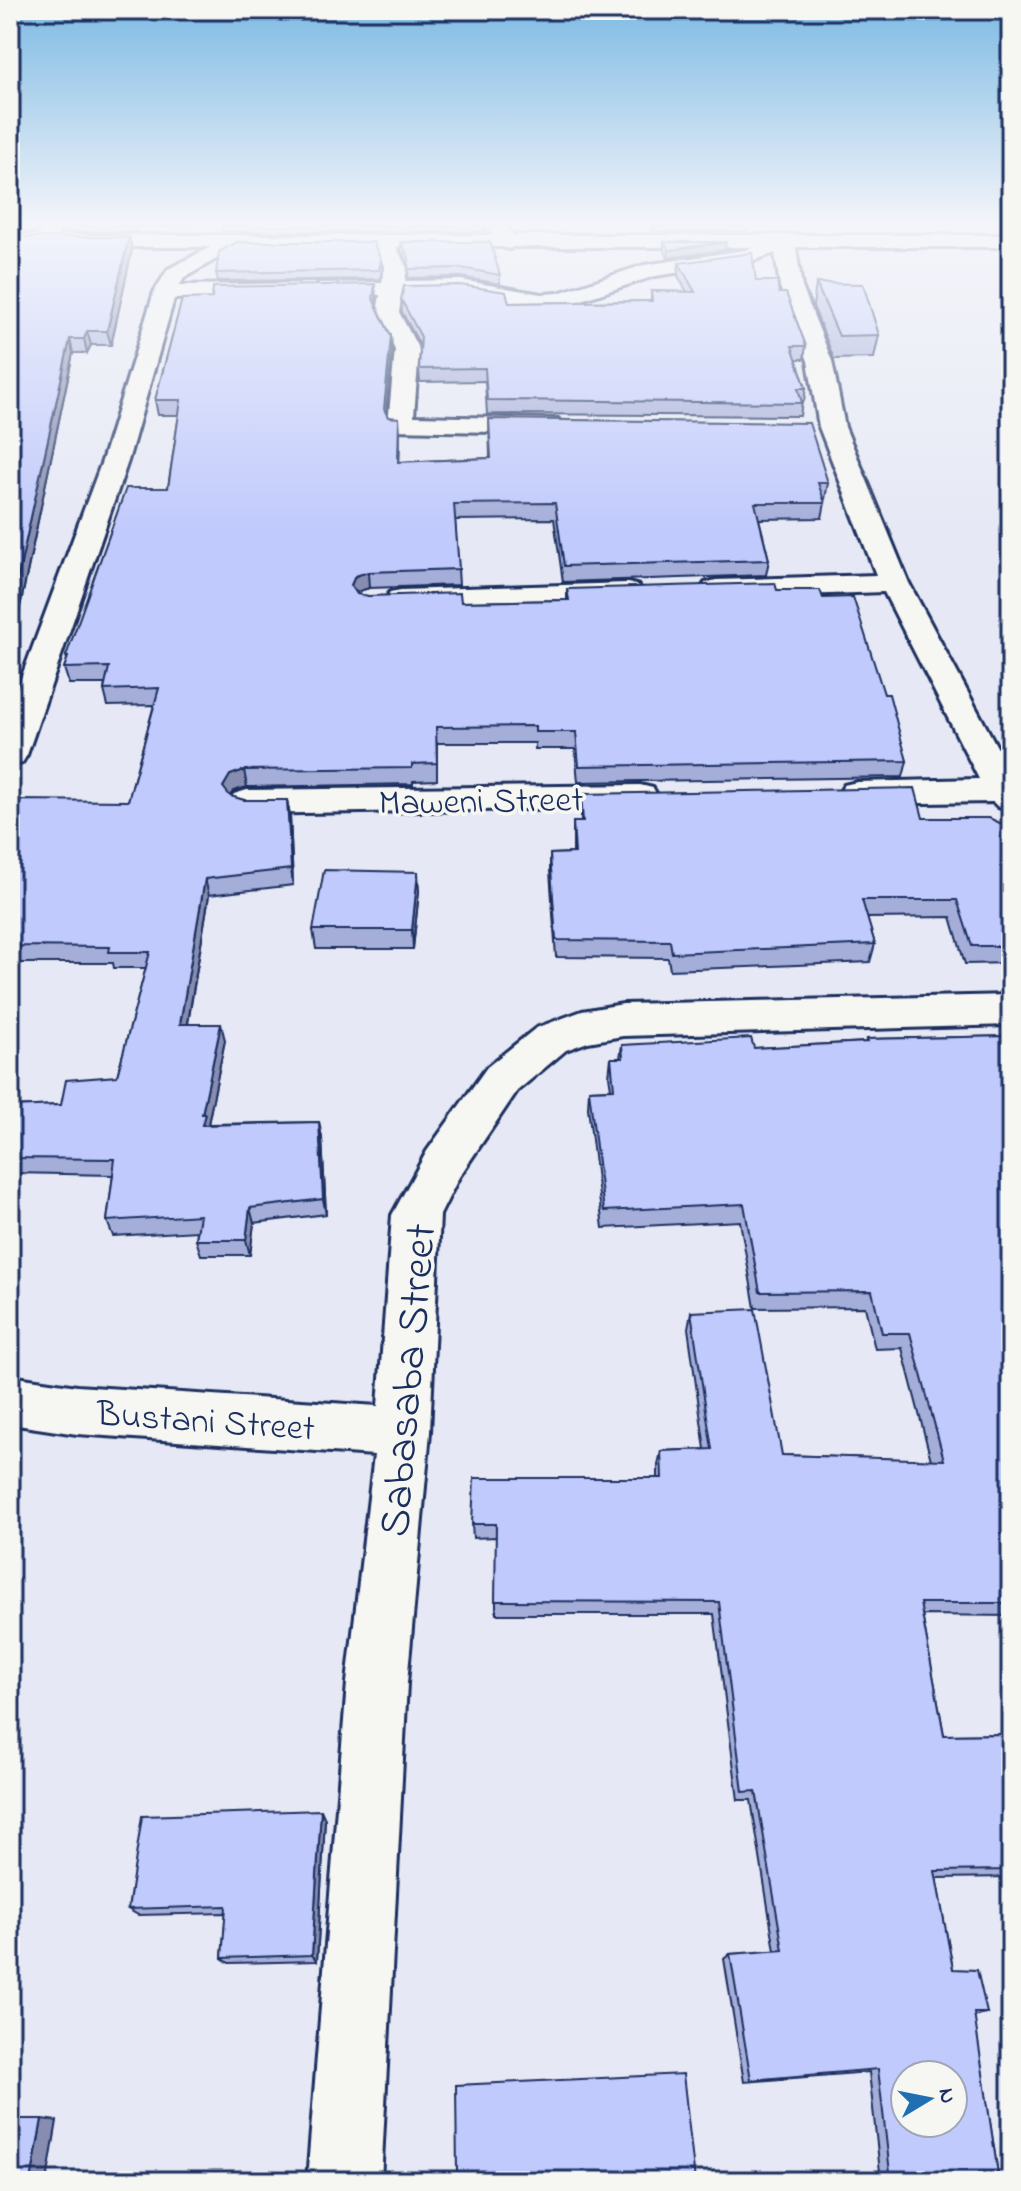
<svg xmlns="http://www.w3.org/2000/svg" width="1021" height="2191" viewBox="0 0 1021 2191" font-family="'Indie Flower',sans-serif">
<style>
.lines{fill:none;stroke-linecap:round;stroke-linejoin:round}
.minor-casing{stroke:#1b2f5e;stroke-width:6}
.secondary-casing{stroke:#1b2f5e;stroke-width:6}
.minor{fill:#f6f6f2;fill-rule:evenodd}
.secondary{fill:#f6f6f2;fill-rule:evenodd}
.wall{fill:#a5aed9;stroke:#1b2f5e;stroke-width:2}
.shaded-wall{fill:#868db0;stroke:#1b2f5e;stroke-width:2}
.building{fill:#c0cafc;stroke:#1b2f5e;stroke-width:2;fill-rule:evenodd}
.labels{text-anchor:middle;stroke-width:7;stroke-linejoin:round;paint-order:stroke}
.street-label{font-size:36px;fill:#1b2f5e;stroke:#f6f6f2}
.near-street-label{font-size:44px;fill:#1b2f5e;stroke:#f6f6f2}
</style>
<rect width="100%" height="100%" fill="#e6e9f5"/>
<filter id="ink" filterUnits="userSpaceOnUse"><feTurbulence type="fractalNoise" baseFrequency=".0125" numOctaves="2"/><feDisplacementMap in="SourceGraphic" scale="16" xChannelSelector="R" yChannelSelector="G"/><feConvolveMatrix kernelMatrix="1 2 1 2 8 2 1 2 1" color-interpolation-filters="sRGB"/></filter>
<g filter="url(#ink)">
<g class="lines">
<g class="minor-casing">
<path id="minor" d="M44 226H64L51 245 44 247 33 241Z
M486 226H506L520 243 509 249 502 247Z
M784 236 795 242 802 287 832 361 845 427 909 583 1011 773V810L998 807 993 802 857 804 844 801 839 793 844 785 857 782 979 779 884 592 716 598 705 595 701 589 705 583 716 580 876 575 819 427 808 361 780 287 775 253 750 262 655 276 560 307 541 308 461 294 402 295 399 312 419 350 414 416 558 419 562 425 558 431 549 433 392 430 388 424 395 350 377 312 380 295 174 299 128 461 27 755 22 763 10 766V708L102 461 154 292 168 269 230 237 241 243 237 247 184 278 180 285 382 282 385 268 374 243 385 237 392 239 407 268 405 281 461 280 541 294 558 293 644 265 745 250Z
M628 583 639 586 643 592 639 598 401 608 390 606 386 599 390 592 401 590Z
M640 785 653 788 658 796 653 804 640 807 247 814 234 810 229 802 234 794 247 790Z
M1011 995V1025L623 1036 588 1042 566 1050 517 1091 459 1177 440 1215 430 1432 407 1683 381 2181H307L347 1683 374 1455 77 1434 10 1424V1376L77 1386 378 1406 392 1215 427 1151 487 1067 536 1028 582 1011 623 1004Z"/>
</g>
<g class="secondary-casing">
<path id="secondary" d="M10 235H1011V247H10Z"/>
</g>
<use href="#minor" class="minor"/>
<use href="#secondary" class="secondary"/>
</g>
<path class="wall" d="M10 226H42L36 232 10 233Z
M62 226H192L137 227 136 232H64Z
M222 226H485V232H223Z
M650 226H748L747 232H654Z
M10 237H129L132 250 111 345H91L87 353H73L11 650Z
M401 242 500 275V284L461 277 408 278 409 264 401 250Z
M664 242 725 250 668 258 664 250Z
M381 260 382 268 380 279 218 281 216 273Z
M679 263 756 281 779 293 806 346 804 359H796L806 388 804 401H802L800 416 487 414 485 381 420 382 419 369 421 347 402 312 401 299 509 303 651 301V291L687 292 678 276Z
M816 283 879 335 874 358 834 359 813 306Z
M376 298V304L391 336 392 351 386 412 400 433 399 462 490 458 489 419 828 483 825 499H823L825 503 822 518 759 519 769 560 766 575 563 582 554 519 455 520 459 585 369 588 356 592 357 594 368 596 461 602 567 600V589L777 590 823 598 884 694 907 761 903 777 578 782 575 749H535V743H437V780L413 781V784L247 787 233 791 230 796 244 800H287L290 816 293 885 209 895 188 1024 225 1040 208 1124 319 1122 322 1138 326 1214 254 1223 250 1255H201L196 1240 197 1231 113 1236 107 1221 113 1175 12 1173 10 1183V1107L61 1105 117 1076 146 968H114L113 963H10V812L128 801 154 705 108 706 104 690 105 684H69L64 668 67 660 66 656 168 488 179 415H158L155 400Z
M581 794 923 818 1011 828V963L965 964 951 917 867 918 875 944 870 962 670 970 668 958 556 957 550 871V854L573 853V822H581Z
M419 891 413 949H316L313 930Z
M1011 1036V1616L922 1615 944 1735 1011 1734V1877L936 1878 953 1969 987 2013 974 2017 999 2181H881L869 2072 744 2082 724 1959 730 1954 775 1951 751 1800H738L714 1614H496V1537L473 1538 472 1524 658 1478V1465L661 1451 705 1449 688 1328 691 1312 782 1455 931 1460 902 1348 875 1349 865 1307 755 1308 740 1221 603 1228 588 1108 589 1090 611 1089 609 1076 611 1058H620L622 1045 754 1048 866 1042 867 1039Z
M325 1819 317 1961 229 1963 222 1958 226 1913 138 1915 128 1909Z"/>
<path class="shaded-wall" d="M34 226H42L36 232Z
M129 237 132 250 111 345 107 331Z
M726 242 725 250 668 258 669 250Z
M375 284 376 298 374 313 373 299Z
M87 331 91 345 87 353 84 339Z
M391 336 392 351 385 424 384 409Z
M70 339 73 353 11 650 10 613Z
M399 418 400 433 399 478 398 462Z
M368 572 369 588 356 592 352 601 351 585 355 576Z
M244 770 247 787 233 791 226 804 223 787 230 775Z
M287 800 290 816 293 885 291 869Z
M418 872 419 891 413 949 412 930Z
M205 879 209 895 185 1040 180 1024Z
M221 1024 225 1040 208 1124 209 1130 202 1125V1114Z
M319 1122 322 1138 326 1214 323 1199Z
M250 1208 254 1223 250 1255 246 1240Z
M321 1810 325 1819 317 1961 312 1955Z
M10 1976 16 1979 10 2009Z
M42 2119 57 2121 47 2181H31Z"/>
<path class="building" d="M10 237H129L107 331H87L84 339H70L10 613Z
M237 242H373L381 260 379 270 216 273 219 252Z
M401 242H490L500 275 461 268 408 269 409 258Z
M664 242H726L669 250Z
M752 253 756 281H777L779 293H786L806 346H792L806 388H798L802 403 487 400 485 368 419 369 421 337 401 299 404 286 460 285 506 292 509 303 652 301 651 291 695 292 679 263Z
M816 283 863 284 879 335 839 336Z
M375 284 373 299 391 336 384 409 388 417 399 418 398 462 491 458 489 419 809 423 828 483H818L825 503H755L769 560 564 566 555 503 454 504 459 569 368 572 355 576 351 585 357 594 368 596 460 593 461 602 569 600 567 589 775 583 777 590H820L823 598 853 597 884 694H889L907 761 579 766 576 732H535V726L436 727 437 763 412 764V768L244 770 230 775 223 787 230 796 244 800H287L291 869 205 879 180 1024H221L202 1114H205L202 1125 319 1122 323 1199 250 1208 246 1240H196L200 1215 107 1221 115 1159 10 1158V1107L61 1105 66 1080 117 1076 150 952H109L110 947 10 946V812L14 800 128 801 159 688 104 690 109 667 64 668 68 657 66 656 126 488H168L181 400H155L182 299 212 298 213 287Z
M915 788 923 818H989L1011 828V946H972L957 900H862L875 944 672 953 670 941 556 940 550 854 575 853 573 822H583L581 794Z
M324 870 418 872 412 930H313Z
M1011 1036V1603H920L944 1735 1011 1734V1870L935 1871 953 1969 977 1970 987 2013H974L999 2181H891L878 2069 751 2080 730 1954 783 1950 756 1791 743 1792 719 1602 495 1601 496 1524H472L474 1478H662L661 1451 712 1449 691 1312 755 1309 782 1455 944 1460 910 1333H882L872 1291 760 1292 744 1204 604 1211 589 1090 614 1089 611 1058H623L622 1045 751 1038 754 1048 868 1042 867 1039ZM905 2075H953V2123H905Z
M321 1810 312 1955 222 1958 226 1906 128 1909 142 1816Z
M683 2074 695 2181H482V2172L457 2173 456 2085Z
M10 2119H42L31 2181H10Z"/>
</g>
<linearGradient id="sky" x2="0" y2="1"><stop stop-color="#7dbae3"/><stop offset="0.42" stop-color="#f4f5fa"/><stop offset="1" stop-color="#f4f5fa" stop-opacity="0"/></linearGradient>
<rect width="1021" height="532" fill="url(#sky)"/>
<g class="labels">
<g class="street-label">
<text transform="translate(481 799) rotate(-1)" y="13">Maweni Street</text>
<text transform="translate(206 1419) rotate(4)" y="13">Bustani Street</text>
</g>
<g class="near-street-label">
<text transform="translate(406 1380) rotate(-85)" y="15">Sabasaba Street</text>
</g>
</g>
<rect width="1021" height="2191" fill="none" stroke="#f6f6f2" stroke-width="40"/>
<rect x="20" y="20" width="981" height="2151" fill="none" stroke="#1b2f5e" stroke-width="3" filter="url(#ink)"/>
<g transform="translate(929 2099) rotate(80)"><circle r="38" fill="#f6f6f2" stroke="#9ea6b7" stroke-width="2"/>
<path d="M0-6L14 30L0 20L-14 30Z" fill="#1f6fb2"/>
<text y="-12" font-size="22" font-weight="bold" text-anchor="middle" fill="#1b2f5e">N</text>
</g>
</svg>
